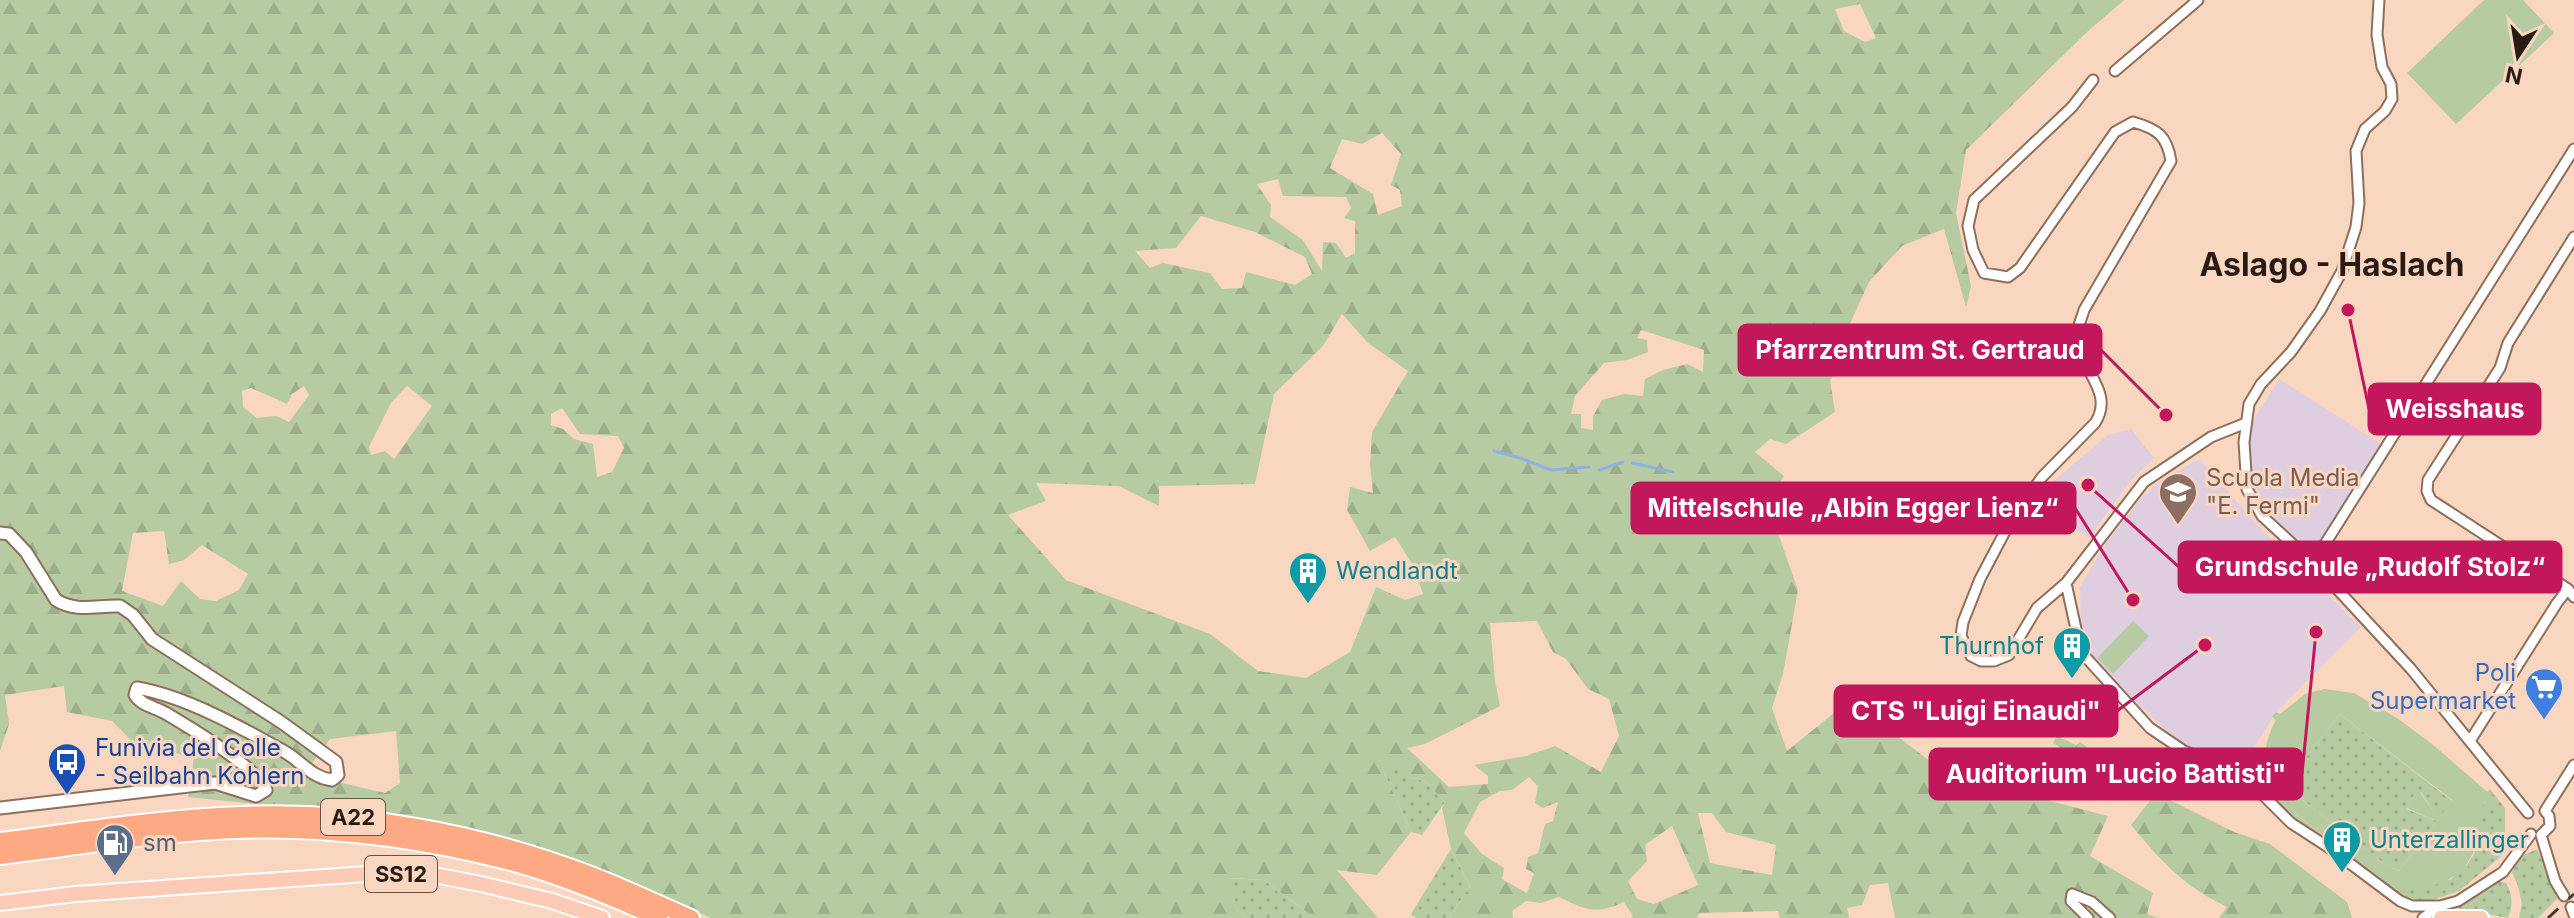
<svg xmlns="http://www.w3.org/2000/svg" width="2574" height="918" viewBox="0 0 2574 918" font-family="Inter,sans-serif">
<style>
.education{fill:#decee0}
.grass{fill:url(#grass-dots)}
.forest{fill:url(#forest-firs);fill-rule:evenodd}
.pitch{fill:#b7cba3;fill-rule:evenodd}
.lines{fill:none;stroke-linecap:round;stroke-linejoin:round}
.stream{stroke:#8db2e4;stroke-width:3}
.minor-casing{stroke:#8f6f5b;stroke-width:13}
.tertiary-casing{stroke:#8f6f5b;stroke-width:15}
.primary-casing{stroke:#fff;stroke-width:18}
.motorway-casing{stroke:#fff;stroke-width:20}
.minor{stroke:#fff;stroke-width:9}
.tertiary{stroke:#fff;stroke-width:11}
.primary{stroke:#fdcbb5;stroke-width:14}
.motorway{stroke:#fca984;stroke-width:16}
.rail{stroke:#46372d;stroke-width:3;stroke-dasharray:14 14;stroke-linecap:butt}
.labels{text-anchor:middle;stroke-width:6;stroke-linejoin:round;paint-order:stroke}
.shield{fill:#f9d6c0;stroke:#665347;stroke-width:2}
.shield-label{font-size:22px;font-weight:bold;fill:#271b13}
.education-label{font-size:24px;fill:#785e54;stroke:#f9d6c0;text-anchor:start}
.culture-label{font-size:24px;fill:#0d838f;stroke:#f9d6c0;text-anchor:start}
.shop-label{font-size:24px;fill:#366cbe;stroke:#f9d6c0;text-anchor:end}
.transit-label{font-size:24px;fill:#164399;stroke:#f9d6c0;text-anchor:start}
.service-label{font-size:24px;fill:#4e5e75;stroke:#f9d6c0;text-anchor:start}
.district-label{font-size:32px;font-weight:bold;fill:#271b13;stroke:#f9d6c0}
.leader{fill:none;stroke:#c2185b;stroke-width:3}
.callout-dot{fill:#c2185b;stroke:#f9d6c0;stroke-width:3}
.callout{fill:#c2185b;stroke:#c2185b;stroke-width:3}
.callout-label{font-size:26px;text-anchor:middle;font-weight:bold;fill:#fff}
</style>
<defs>
<pattern id="grass-dots" width="8" height="8" patternUnits="userSpaceOnUse" patternTransform="scale(2)"><rect width="8" height="8" fill="#b7cba3"/><path d="M2 2h.1M6 6h.1" fill="none" stroke="#9dae8b" stroke-width="1.8" stroke-linecap="round"/></pattern>
<pattern id="forest-firs" width="22" height="20" patternUnits="userSpaceOnUse" patternTransform="scale(2)"><rect width="22" height="20" fill="#b7cba3"/><path d="M5 1l3.5 6h-7zM16 11l3.5 6h-7z" fill="#9dae8b"/></pattern>
</defs>
<rect width="100%" height="100%" fill="#f9d6c0"/>
<path class="education" d="M2279 379 2386 447 2317 557 2275 520 2257 500 2249 468 2250 426Z
M2131 429 2154 458 2131 480 2089 538 2071 525 2065 531 2030 507 2043 490 2108 435Z
M2199 459 2260 528 2361 627 2276 712 2243 766 2225 756 2216 757 2189 748 2170 737 2171 735 2089 658 2081 624 2080 587 2105 545 2142 498 2158 482Z"/>
<path class="grass" d="M2340 714 2452 801 2438 819 2421 792 2412 798 2406 809 2437 821 2399 871 2386 865 2295 794 2286 783Z
M2057 736 2076 745 2080 742 2137 781 2117 775 2112 784 2096 769 2053 743Z
M1397 763 1410 777 1425 781 1445 802 1422 835 1411 832 1382 768Z
M2490 789 2505 808V836L2512 841 2498 859 2459 891 2432 900H2409L2397 896 2293 820 2265 790 2372 874 2450 880 2461 870H2471L2466 866 2474 854 2479 802H2499L2487 792Z
M1451 849 1470 886 1449 918H1416L1411 914Z
M2537 849 2560 896 2538 918H2519L2522 904 2518 886 2512 872 2522 852 2526 854Z
M1228 878 1264 880 1315 918H1246L1237 910Z
M2497 881 2506 883C2513 894 2513 906 2508 918L2452 907Z"/>
<path class="forest" d="M0 0H2124L2086 33 1966 150 1956 213 1971 286 1966 307 1944 229 1902 246 1869 282 1848 328 1915 370 1853 354 1830 380 1835 412 1786 444 1770 439 1755 452 1784 476 1767 502 1798 590 1783 674 1772 708 1787 751 1850 700 1977 797 2004 789 2108 816 2090 856 2153 893 2147 914 2158 918H1895L1888 883 1870 885 1862 905 1847 908 1849 918H1780L1778 911 1699 913 1697 918H1631L1633 916 1624 902C1596 915 1586 910 1559 897L1541 903 1526 901 1512 911 1513 918H1449L1470 886 1451 849 1442 808 1445 802 1425 781 1410 777 1397 764 1382 768 1411 832 1377 875 1337 870 1378 918H1315L1264 880 1229 878 1237 910 1246 918H711L596 869 518 840 354 808 275 806 188 797 194 757 136 745 112 721 67 712 64 686 5 695 9 724 0 751ZM1860 4 1876 38 1865 42 1844 31 1835 9ZM1382 133 1401 154 1391 185 1400 190 1402 206 1378 215 1373 194 1330 168 1342 139 1362 144ZM1278 179 1283 196 1346 197 1351 208 1344 218 1355 221V253L1346 258 1336 243 1323 242 1322 271 1303 240 1270 217 1271 205 1257 184ZM1201 216 1255 232 1305 257 1312 274 1295 285 1246 272 1242 288 1222 289 1210 273 1163 263 1150 268 1135 251 1176 248ZM1342 314 1368 343 1408 371 1372 432 1370 464 1373 493 1350 487 1347 510 1370 551 1395 537 1413 565 1423 594 1405 600 1376 587 1350 652 1306 678 1258 671 1210 634 1066 580 1008 515 1046 501 1036 483 1119 486 1159 506V486L1255 484 1274 394 1323 346ZM1641 330 1704 350 1703 372 1687 364 1663 370 1645 379 1643 396 1624 394 1602 400 1593 416V430L1581 428V414H1571L1575 396 1604 363 1627 360 1648 352 1647 340 1637 338ZM304 386 309 395 289 422 276 416 257 418 243 407 242 391 251 388 287 404 292 394ZM407 386 432 406 394 459 385 451 371 455 369 447 391 403ZM562 408 580 434 618 436 624 448 612 472 597 477 593 444 574 439 563 429 551 425V414ZM164 531 169 564 184 560 202 545 248 574 239 590 216 601 200 599 181 581 163 606 122 591 133 533ZM1537 621 1553 652 1566 659 1588 689 1609 699 1619 736 1601 772 1555 746 1526 756 1474 765 1488 776V784L1449 787 1407 748 1425 744 1500 706 1495 681 1490 623ZM396 731 400 783 385 793 304 774 330 739ZM1529 777 1538 786 1535 803 1543 808 1558 802 1553 821 1545 824 1538 853 1528 857 1526 869 1534 873 1527 893 1502 879 1504 868 1482 854 1464 833 1480 802 1500 791 1512 790ZM1698 813H1712L1726 832 1776 845 1772 875 1710 863ZM1672 826 1698 885 1654 904 1637 899 1628 881 1647 861 1645 845Z
M2156 793 2234 832 2270 844 2347 902 2352 918H2219L2227 907C2182 885 2163 863 2131 825Z"/>
<path class="pitch" d="M2484 0H2523L2554 33 2456 124 2407 73Z
M2133 621 2149 636 2113 674 2097 658Z
M2324 689 2354 693 2397 718 2432 744 2499 802 2493 811 2480 803C2483 827 2480 845 2466 865L2471 870 2466 875 2461 871C2437 890 2414 891 2386 883L2285 806 2250 774 2254 769 2267 778C2263 756 2265 740 2276 720L2272 717 2276 712 2280 714 2305 694ZM2340 714 2452 800 2438 818 2420 792 2412 798 2406 808 2437 821 2399 871 2386 865 2295 794 2286 783Z"/>
<g class="lines">
<path class="stream" d="M1494 451 1520 458 1551 470 1589 467
M1632 463 1673 472
M1599 470 1623 462"/>
<g class="minor-casing">
<path id="minor" d="M2379 0 2377 35 2382 67 2391 84 2392 99 2385 111 2365 129 2356 151 2359 203 2356 227 2342 271 2320 311 2291 352 2261 384 2249 404 2244 442 2247 489 2262 516 2313 563 2411 669 2528 813
M2115 71 2198 0
M2093 80 2072 107 1974 200 1968 226 1973 250 1984 273 2008 277 2020 268 2115 132 2133 122C2158 129 2167 136 2171 161L2084 310C2082 318 2077 327 2077 335 2077 368 2116 391 2095 423L2042 477 2009 524 1980 579 1963 622 1961 636 1971 656 1981 661H1994L2009 655 2037 608 2066 583 2144 482 2211 437 2246 423
M2574 237 2508 343 2500 368 2428 480 2427 491 2431 500 2568 589 2574 597
M2313 563 2574 149
M2066 583 2081 652 2150 728 2184 751 2243 775 2291 823 2328 847 2400 901 2412 906H2440
M2470 741 2557 603 2568 589
M2545 811 2574 765
M2541 835 2555 881 2564 896
M2541 835 2550 826 2549 816 2545 811
M2571 907 2574 915
M2088 918 2071 901 2072 894 2092 902 2110 918
M2423 918 2440 906 2458 901 2503 872 2531 834"/>
</g>
<g class="tertiary-casing">
<path id="tertiary" d="M0 533 9 534 26 552 56 600C77 613 97 605 120 606L133 615 152 639 281 722 336 762 338 775 332 780C312 778 301 761 285 752 242 728 185 696 137 688L135 695C142 706 156 707 167 714 189 727 258 768 266 790L256 796 215 783 0 808"/>
</g>
<g class="primary-casing">
<path id="primary" d="M0 903 76 894 381 873 434 875 481 884 552 901 602 918
M2441 918H2481"/>
</g>
<g class="motorway-casing">
<path id="motorway" d="M0 841C80 831 160 818 241 815 359 810 481 833 591 875 625 888 658 904 691 918
M0 856C66 848 132 837 199 832 303 824 410 836 511 862 562 876 611 897 659 918"/>
</g>
<use href="#minor" class="minor"/>
<use href="#tertiary" class="tertiary"/>
<use href="#primary" class="primary"/>
<use href="#motorway" class="motorway"/>
<path class="rail" d="M2548 918 2574 894"/>
</g>
<defs>
<g id="school-pin" transform="scale(2)"><path d="M0 17L-7.5 6A9.5 9.5 0 1 1 7.5 6Z" fill="#8d6e63" stroke="#f9d6c0"/><path d="M0-5L7-2L0 1L-7-2ZM-4 1L0 2.5L4 1V4Q0 6-4 4Z" fill="#fff"/></g>
<g id="building-pin" transform="scale(2)"><path d="M0 17L-7.5 6A9.5 9.5 0 1 1 7.5 6Z" fill="#0f9aa8" stroke="#f9d6c0"/><path d="M-4-6H4V6H1V3H-1V6H-4ZM-2.5-4.3h1.7v1.8h-1.7ZM.8-4.3h1.7v1.8H.8ZM-2.5-1h1.7V.8h-1.7ZM.8-1h1.7V.8H.8Z" fill="#fff"/></g>
<g id="supermarket-pin" transform="scale(2)"><path d="M0 17L-7.5 6A9.5 9.5 0 1 1 7.5 6Z" fill="#3f7fe0" stroke="#f9d6c0"/><path d="M-6-5.5h2.5l.6 2H6L4.5 2H-2.5L-4.4-4H-6ZM-1.5 3.2a1.3 1.3 0 1 0 .1 0ZM3 3.2a1.3 1.3 0 1 0 .1 0Z" fill="#fff"/></g>
<g id="bus-pin" transform="scale(2)"><path d="M0 17L-7.5 6A9.5 9.5 0 1 1 7.5 6Z" fill="#1a4fb4" stroke="#f9d6c0"/><path d="M-5-6H5V4H4V6H2V4H-2V6H-4V4H-5ZM-3.5-4V0h7V-4ZM-3.5 1.2v1.5H-2V1.2ZM2 1.2v1.5H3.5V1.2Z" fill="#fff"/></g>
<g id="fuel-pin" transform="scale(2)"><path d="M0 17L-7.5 6A9.5 9.5 0 1 1 7.5 6Z" fill="#5c6f8a" stroke="#f9d6c0"/><path d="M-5.5-6h7V0h2V4h1.3V-2.5L3-4.5l.8-.8L6-3V5H2.5V1h-1V6h-7ZM-4.2-4.7v3.2H.2V-4.7Z" fill="#fff"/></g>
</defs>
<g fill-rule="evenodd">
<use href="#school-pin" x="2178" y="492"/>
<use href="#building-pin" x="1308" y="571"/>
<use href="#building-pin" x="2072" y="646"/>
<use href="#supermarket-pin" x="2544" y="687"/>
<use href="#bus-pin" x="67" y="762"/>
<use href="#building-pin" x="2342" y="840"/>
<use href="#fuel-pin" x="115" y="843"/>
</g>
<g class="labels">
<g class="shield">
<rect x="321" y="799" width="64" height="36" rx="6"/>
<rect x="365" y="856" width="72" height="36" rx="6"/>
</g>
<g class="shield-label">
<text x="353" y="825">A22</text>
<text x="401" y="882">SS12</text>
</g>
<g class="education-label">
<text x="2206" y="486">Scuola Media<tspan x="2206" dy="28">"E. Fermi"</tspan></text>
</g>
<g class="culture-label">
<text x="1336" y="579">Wendlandt</text>
<text x="2044" y="654" text-anchor="end">Thurnhof</text>
<text x="2370" y="848">Unterzallinger</text>
</g>
<g class="shop-label">
<text x="2516" y="681">Poli<tspan x="2516" dy="28">Supermarket</tspan></text>
</g>
<g class="transit-label">
<text x="95" y="756">Funivia del Colle<tspan x="95" dy="28">- Seilbahn Kohlern</tspan></text>
</g>
<g class="service-label">
<text x="143" y="851">sm</text>
</g>
<g class="district-label">
<text x="2332" y="276">Aslago - Haslach</text>
</g>
</g>
<path class="leader" d="M2166 415L2101 350M2348 310L2369 409M2133 600L2075 508M2088 485L2179 567M2205 645L2117 711M2316 632L2302 774"/>
<g class="callout-dot">
<circle cx="2166" cy="415" r="8"/>
<circle cx="2348" cy="310" r="8"/>
<circle cx="2133" cy="600" r="8"/>
<circle cx="2088" cy="485" r="8"/>
<circle cx="2205" cy="645" r="8"/>
<circle cx="2316" cy="632" r="8"/>
</g>
<g class="callout">
<rect x="1739" y="325" width="362" height="50" rx="8"/>
<rect x="2369" y="384" width="171" height="50" rx="8"/>
<rect x="1632" y="483" width="443" height="50" rx="8"/>
<rect x="2179" y="542" width="382" height="50" rx="8"/>
<rect x="1835" y="686" width="282" height="50" rx="8"/>
<rect x="1930" y="749" width="372" height="50" rx="8"/>
</g>
<g class="callout-label">
<text x="1920" y="359">Pfarrzentrum St. Gertraud</text>
<text x="2455" y="418">Weisshaus</text>
<text x="1853" y="517">Mittelschule „Albin Egger Lienz“</text>
<text x="2370" y="576">Grundschule „Rudolf Stolz“</text>
<text x="1976" y="720">CTS "Luigi Einaudi"</text>
<text x="2116" y="783">Auditorium "Lucio Battisti"</text>
</g>
<g transform="translate(2518 56) rotate(192)" stroke="#f9d6c0" stroke-width="6" paint-order="stroke">
<path d="M0-6L14 30L0 20L-14 30Z" fill="#271b13"/>
<text y="-12" font-size="22" font-weight="bold" text-anchor="middle" fill="#271b13">N</text>
</g>
</svg>
